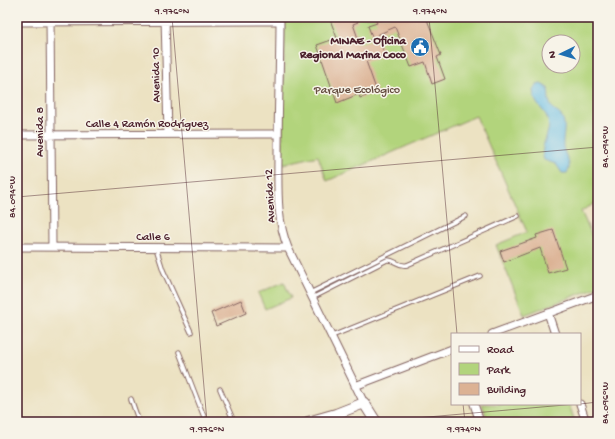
<svg xmlns="http://www.w3.org/2000/svg" width="615" height="439" viewBox="0 0 615 439" font-family="'Gochi Hand',sans-serif">
<style>
.green{fill:#b2d47c;stroke:#7e7a54;fill-rule:evenodd}
.water{fill:#68bee5;stroke:#596e88}
.building{fill:#dcb294}
.lines{fill:none;stroke-linecap:round;stroke-linejoin:round}
.service-casing{stroke:#836360;stroke-width:5.5}
.minor-casing{stroke:#836360;stroke-width:9}
.secondary-casing{stroke:#836360;stroke-width:12}
.service{stroke:#fff;stroke-width:3.5}
.minor{stroke:#fff;stroke-width:7}
.secondary{stroke:#fff;stroke-width:10}
.ticks{fill:none;stroke:#4a1f2b;stroke-width:1;stroke-opacity:0.45}
.labels{text-anchor:middle;stroke-width:3;stroke-linejoin:round;paint-order:stroke}
.poi-label{font-size:12px;font-weight:bold;fill:#4a1f2b;stroke:#f7f3e8;text-anchor:end}
.street-label{font-size:12px;fill:#4a1f2b;stroke:#f7f3e8}
.park-label{font-size:12px;fill:#644c3f;stroke:#f7f3e8}
.neatline{fill:none;stroke:#4a1f2b;stroke-width:1.5}
.ticks-label{font-size:10px;text-anchor:middle;fill:#4a1f2b}
</style>
<rect width="100%" height="100%" fill="#f7f3e8"/>
<filter id="ink" filterUnits="userSpaceOnUse"><feTurbulence type="fractalNoise" baseFrequency=".025" numOctaves="2"/><feDisplacementMap in="SourceGraphic" scale="8" xChannelSelector="R" yChannelSelector="G"/><feConvolveMatrix kernelMatrix="1 2 1 2 8 2 1 2 1" color-interpolation-filters="sRGB"/></filter>
<filter id="wash" filterUnits="userSpaceOnUse"><feTurbulence type="fractalNoise" baseFrequency=".012" numOctaves="4" result="noise"/><feDisplacementMap in="SourceGraphic" scale="16" xChannelSelector="R" yChannelSelector="G"/><feGaussianBlur stdDeviation="0.9" result="paint"/><feColorMatrix in="noise" values="0 0 0 0 0 0 0 0 0 0 0 0 0 0 0 0 0 1.4 0 .05"/><feComposite in="paint" operator="in"/></filter>
<g filter="url(#wash)">
<rect width="100%" height="100%" fill="#ece2c2"/>
<path class="green" d="M285 17H598V202L581 211 598 249V287L524 315 496 245 527 232 476 116 327 181 318 156 282 164ZM549 42H573V66H549Z
M284 282 291 298 265 309 258 293Z
M482 404H569L575 422H488Z"/>
<path class="water" d="M541 84 548 88C549 95 548 103 553 109 555 112 560 113 562 117 567 126 562 137 563 147 565 157 573 164 567 173H562L556 164 544 160C538 146 552 133 548 120 545 108 534 107 533 90L536 85Z"/>
<g id="blocks">
<path class="building" d="M329 17H356L358 22 353 24 360 44 373 39 368 26 377 23 374 17H426L441 55 437 57 445 79 432 84 425 62 411 67 395 27 377 35 385 55 366 61 377 92 360 98 359 94 337 103 317 45 337 38Z
M553 230 566 268 548 273 540 248 504 262 500 251 537 238 536 235Z
M241 300 246 313 216 326 211 313Z"/>
</g>
</g>
<g filter="url(#ink)">
<use href="#blocks" fill-opacity="0" stroke="#836360" stroke-width="1"/>
<g class="lines">
<g class="service-casing">
<path id="service" d="M156 248 163 270 191 332
M310 293 466 216
M312 298 387 260C395 259 398 267 407 265L518 216
M332 336 480 276
M179 352 206 422
M220 389 234 422
M131 399 139 422"/>
</g>
<g class="minor-casing">
<path id="minor" d="M50 17 52 247
M280 17C280 63 278 109 278 155 278 187 276 219 288 248L364 403
M165 18 168 133
M17 22 280 21
M17 135 278 134
M17 247 288 248
M548 313 555 334
M492 334 598 295
M355 386 452 349
M474 404 480 422
M580 404 586 422"/>
</g>
<g class="secondary-casing">
<path id="secondary" d="M308 422 336 414 364 403 376 422"/>
</g>
<use href="#service" class="service"/>
<use href="#minor" class="minor"/>
<use href="#secondary" class="secondary"/>
</g>
</g>
<path class="ticks" d="M172 17 207 422M429 17 457 334M17 197 598 147M463 404 465 422M580 404 598 402M371 422 576 404"/>
<defs>
<g id="civic-disc" transform="scale(1)"><circle r="9.5" fill="#1f6fb2" stroke="#f7f3e8"/><path d="M-.6-6.5H3V-4.5H.6V-3L4-1V1h2V6H-6V1h2V-1L-.6-3ZM-1.2 2.5V6h2.4V2.5Z" fill="#fff"/></g>
</defs>
<g fill-rule="evenodd">
<use href="#civic-disc" x="420" y="47"/>
</g>
<g class="labels">
<g class="poi-label">
<text x="406" y="44">MINAE - Oficina<tspan x="406" dy="14">Regional Marina Coco</tspan></text>
</g>
<g class="street-label">
<text transform="translate(155 75) rotate(-91)" y="4">Avenida 10</text>
<text x="147" y="127">Calle 4 Ramón Rodríguez</text>
<text transform="translate(39 132) rotate(-90)" y="4">Avenida 8</text>
<text transform="translate(269 196) rotate(-93)" y="4">Avenida 12</text>
<text x="153" y="240">Calle 6</text>
</g>
<g class="park-label">
<text x="357" y="93">Parque Ecológico</text>
</g>
</g>
<rect width="615" height="439" fill="none" stroke="#f7f3e8" stroke-width="44"/>
<rect x="451" y="333" width="130" height="72" fill="#f7f3e8" stroke="#b29e9c"/>
<rect x="459" y="346" width="20" height="6" fill="#ffffff" stroke="#b29e9c"/>
<text x="487" y="353" font-size="12" fill="#4a1f2b">Road</text>
<rect x="459" y="363" width="20" height="12" fill="#b2d47c" stroke="#b29e9c"/>
<text x="487" y="373" font-size="12" fill="#4a1f2b">Park</text>
<rect x="459" y="383" width="20" height="12" fill="#dcb294" stroke="#b29e9c"/>
<text x="487" y="393" font-size="12" fill="#4a1f2b">Building</text>
<g transform="translate(561 54) rotate(265)"><circle r="19" fill="#f7f3e8" stroke="#b29e9c"/>
<path d="M0-3L7 15L0 10L-7 15Z" fill="#1f6fb2"/>
<text y="-6" font-size="11" font-weight="bold" text-anchor="middle" fill="#4a1f2b">N</text>
</g>
<rect x="22" y="22" width="571" height="395" class="neatline"/>
<g class="ticks-label">
<text x="172" y="14">9.976°N</text>
<text x="430" y="14">9.974°N</text>
<text transform="translate(604 147) rotate(-90)" y="4">84.094°W</text>
<text transform="translate(11 197) rotate(-90)" y="4">84.094°W</text>
<text transform="translate(604 403) rotate(-90)" y="4">84.096°W</text>
<text x="207" y="432">9.976°N</text>
<text x="464" y="432">9.974°N</text>
</g>
</svg>
